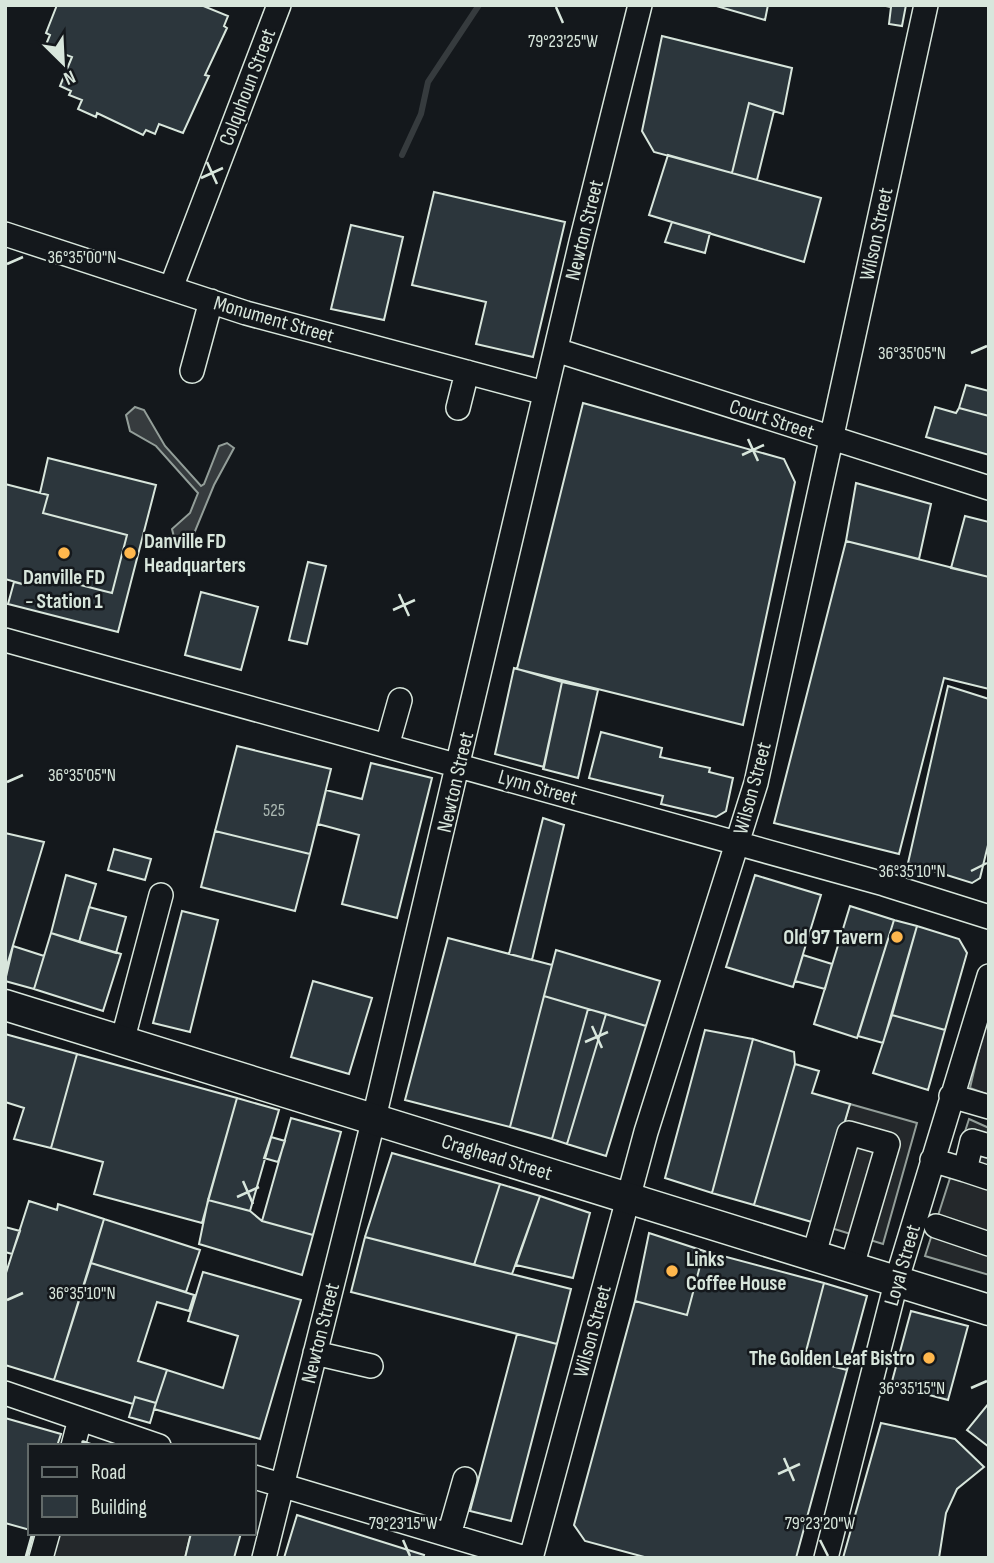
<svg xmlns="http://www.w3.org/2000/svg" width="994" height="1563" viewBox="0 0 994 1563" font-family="'Sofia Sans Condensed',sans-serif">
<style>
.parking{fill:#24282b;stroke:#939e99;stroke-width:2}
.water{fill:#363b3e;stroke:#939e99;stroke-width:2}
.lines{fill:none;stroke-linecap:round;stroke-linejoin:round}
.stream{stroke:#363b3e;stroke-width:6}
.building{fill:#2c363c;stroke:#d8e6dc;stroke-width:2}
.minor-casing{stroke:#d8e6dc;stroke-width:26}
.major-casing{stroke:#d8e6dc;stroke-width:33}
.minor{stroke:#14181c;stroke-width:23}
.major{stroke:#14181c;stroke-width:30}
.wall{stroke:#d8e6dc;stroke-width:3.5}
.ticks{fill:none;stroke:#d8e6dc;stroke-width:2.5}
.poi-dot{fill:#ffb74d;stroke:#14181c;stroke-width:2.5}
.labels{text-anchor:middle;stroke-width:5;stroke-linejoin:round;paint-order:stroke}
.number-label{font-size:18px;fill:#adbab4}
.street-label{font-size:21px;fill:#d8e6dc;stroke:#14181c}
.poi-label{font-size:21px;font-weight:bold;fill:#d8e6dc;stroke:#14181c;text-anchor:start}
.ticks-label{font-size:18px;text-anchor:middle;fill:#d8e6dc;stroke:#14181c;stroke-width:5;stroke-linejoin:round;paint-order:stroke}
</style>
<rect width="100%" height="100%" fill="#14181c"/>
<path class="parking" d="M989 1006V1095L970 1088Z
M850 1104 917 1123 883 1244 815 1223Z
M969 1119 989 1128V1275L925 1256Z
M33 1533H191L185 1558H26Z"/>
<path class="water" d="M135 407 144 410 165 446 201 486 204 484 219 446 227 443 234 448 214 485 191 541 182 545 175 541 172 529 190 513 198 493 156 446 130 431 126 415Z"/>
<g class="lines">
<path class="stream" d="M402 155 421 114 428 82 479 5"/>
</g>
<path class="building" d="M57 5H201L228 16 224 26 227 28 205 75 209 76 183 133 159 124 155 134 146 130 143 135 97 113 96 117 78 109 82 100 69 95 71 91 60 86 72 57 45 47 50 35 46 33Z
M713 5H768L765 20Z
M881 5H906L902 26 889 24 891 7Z
M662 36 792 68 783 114 749 103 732 173 654 152 642 131Z
M749 103 774 111 757 180 732 173Z
M668 155 821 198 804 262 649 215Z
M434 192 565 222 533 357 476 344 486 302 412 285Z
M672 222 710 233 705 253 665 242Z
M351 225 403 237 384 320 331 309Z
M966 385 989 391V416L959 408Z
M583 403 784 459 795 482 743 725 517 669Z
M935 407 956 413 959 408 989 416V455L926 437Z
M48 458 156 485 118 632 8 604 14 582 26 585 29 572 112 593 127 535 43 513 48 495 40 493Z
M856 483 931 504 919 559 846 541Z
M5 484 48 495 43 513 127 535 112 593 29 572 26 585 5 579Z
M965 516 989 522V577L951 568Z
M846 541 989 577V689L944 678 899 854 774 823Z
M308 562 326 566 307 644 289 640Z
M201 592 258 607 241 670 185 655Z
M514 668 562 682 544 767 495 754Z
M562 682 598 690 578 778 543 769Z
M948 686 989 699V841L980 878 972 883 908 863Z
M601 732 662 748 660 757 710 768 709 772 733 778 726 811 716 817 661 804 663 796 589 778Z
M237 746 331 769 310 854 215 831Z
M371 763 432 778 397 918 342 904 359 835 318 824 326 790 362 799Z
M543 818 564 825 532 960 509 954Z
M215 831 310 854 295 911 201 887Z
M5 833 44 842 5 972Z
M114 849 151 859 145 880 108 870Z
M66 875 96 884 79 942 51 933Z
M755 875 821 895 793 987 726 967Z
M850 906 894 920 857 1038 814 1024Z
M89 907 126 917 116 953 79 942Z
M182 911 218 920 190 1032 153 1023Z
M894 920 917 926 883 1043 858 1036Z
M917 926 959 939 967 953 945 1030 892 1015Z
M51 933 121 954 103 1011 34 989Z
M448 938 552 965 510 1127 405 1100Z
M13 946 44 956 34 989 5 981Z
M556 950 660 981 646 1026 544 996Z
M803 955 832 964 825 989 795 981Z
M313 981 372 998 349 1074 291 1057Z
M544 996 588 1009 552 1139 510 1127Z
M588 1009 606 1014 567 1144 552 1139Z
M606 1014 646 1026 606 1156 567 1144Z
M892 1015 945 1030 928 1090 873 1073Z
M705 1030 753 1039 712 1193 665 1178Z
M5 1034 77 1054 51 1148 14 1139 24 1108 5 1102Z
M753 1039 794 1052 795 1064 754 1205 712 1193Z
M77 1054 237 1098 202 1223 94 1194 103 1162 51 1148Z
M795 1064 819 1071 812 1093 850 1104 815 1223 754 1205Z
M237 1098 279 1110 250 1211 208 1200Z
M291 1118 341 1132 313 1235 262 1221Z
M271 1137 285 1141 278 1162 264 1158Z
M392 1153 500 1184 474 1265 365 1237Z
M500 1184 540 1196 512 1274 474 1265Z
M540 1196 590 1213 573 1278 516 1265Z
M208 1200 250 1211 262 1221 313 1235 302 1275 199 1244Z
M29 1201 57 1210 58 1204 104 1219 54 1380 5 1365V1276Z
M104 1219 200 1250 186 1292 91 1263Z
M5 1227 20 1231 12 1254 5 1252Z
M649 1233 704 1251 687 1315 635 1301Z
M365 1237 571 1289 557 1344 351 1292Z
M704 1251 824 1283 804 1359 847 1370 796 1558H648L585 1541 574 1525 635 1301 687 1315Z
M91 1263 194 1295 189 1311 157 1302 138 1361 167 1370 156 1403 135 1397 133 1404 54 1380Z
M203 1272 301 1300 260 1439 154 1409 167 1370 223 1388 238 1336 188 1321Z
M824 1283 867 1296 847 1370 804 1359Z
M911 1311 968 1326 948 1400 891 1385Z
M517 1334 557 1344 511 1521 470 1511Z
M135 1397 156 1403 150 1423 129 1417Z
M989 1403V1447L967 1430Z
M5 1418 61 1434 57 1446H30V1530L5 1523Z
M881 1423 955 1439 984 1467 957 1489 946 1513 939 1558H843Z
M297 1515 424 1555 423 1558H284Z
M191 1533H241L234 1558H185Z"/>
<g class="lines">
<g class="minor-casing">
<path id="minor" d="M5 234 246 313 545 393
M171 288 279 5
M556 350 989 488
M192 371 211 301
M458 408 467 372
M5 640 884 884 989 917
M387 746 400 700
M122 1042 161 895
M951 1096 989 1107
M932 1160 965 1170 972 1141 989 1146
M965 1170 989 1178
M936 1226 989 1244
M814 1254 849 1133 888 1144 852 1266
M315 1353 371 1366
M5 1393 159 1446
M73 1446 80 1419
M254 1477 525 1558
M449 1535 465 1479
M41 1558 48 1533
M264 1558 374 1118 581 242 640 5
M531 1558 646 1132 756 783 926 5
M826 1558 897 1279 989 976"/>
</g>
<g class="major-casing">
<path id="major" d="M5 1005 989 1310"/>
</g>
<use href="#minor" class="minor"/>
<use href="#major" class="major"/>
<path class="wall" d="M83 1442 94 1446
M26 1558 33 1533"/>
</g>
<path class="ticks" d="M556 7 563 23M207 162 217 184M201 178 223 168M7 264 23 257M971 353 987 346M748 439 758 461M742 455 764 445M399 594 409 616M393 610 415 600M7 782 23 775M971 871 987 863M592 1026 602 1048M585 1042 608 1032M243 1181 253 1204M237 1197 259 1187M7 1300 23 1293M971 1388 987 1381M784 1458 794 1481M778 1474 800 1464M403 1540 410 1556M820 1540 828 1556"/>
<g class="poi-dot">
<circle cx="64" cy="553" r="7"/>
<circle cx="130" cy="553" r="7"/>
<circle cx="897" cy="937" r="7"/>
<circle cx="672" cy="1271" r="7"/>
<circle cx="929" cy="1358" r="7"/>
</g>
<g class="labels">
<g class="number-label">
<text x="274" y="816">525</text>
</g>
<g class="street-label">
<text transform="translate(247 87) rotate(-69)" y="7">Colquhoun Street</text>
<text transform="translate(584 230) rotate(-76)" y="7">Newton Street</text>
<text transform="translate(876 234) rotate(-78)" y="7">Wilson Street</text>
<text transform="translate(274 319) rotate(16)" y="7">Monument Street</text>
<text transform="translate(772 419) rotate(18)" y="7">Court Street</text>
<text transform="translate(455 782) rotate(-77)" y="7">Newton Street</text>
<text transform="translate(538 787) rotate(16)" y="7">Lynn Street</text>
<text transform="translate(752 788) rotate(-75)" y="7">Wilson Street</text>
<text transform="translate(497 1157) rotate(17)" y="7">Craghead Street</text>
<text transform="translate(902 1265) rotate(-74)" y="7">Loyal Street</text>
<text transform="translate(592 1331) rotate(-75)" y="7">Wilson Street</text>
<text transform="translate(320 1333) rotate(-76)" y="7">Newton Street</text>
</g>
<g class="poi-label">
<text x="144" y="548">Danville FD<tspan x="144" dy="24">Headquarters</tspan></text>
<text x="64" y="584" text-anchor="middle">Danville FD<tspan x="64" dy="24">- Station 1</tspan></text>
<text x="883" y="944" text-anchor="end">Old 97 Tavern</text>
<text x="686" y="1266">Links<tspan x="686" dy="24">Coffee House</tspan></text>
<text x="915" y="1365" text-anchor="end">The Golden Leaf Bistro</text>
</g>
</g>
<g class="ticks-label">
<text x="563" y="47">79°23'25"W</text>
<text x="82" y="263">36°35'00"N</text>
<text x="912" y="359">36°35'05"N</text>
<text x="82" y="781">36°35'05"N</text>
<text x="912" y="877">36°35'10"N</text>
<text x="82" y="1299">36°35'10"N</text>
<text x="912" y="1394">36°35'15"N</text>
<text x="403" y="1529">79°23'15"W</text>
<text x="820" y="1529">79°23'20"W</text>
</g>
<rect width="994" height="1563" fill="none" stroke="#d8e6dc" stroke-width="14"/>
<rect x="28" y="1444" width="228" height="91" fill="#14181c" stroke="#626a69" stroke-width="2"/>
<rect x="42" y="1467" width="35" height="10" fill="#14181c" stroke="#626a69" stroke-width="2"/>
<text x="91" y="1479" font-size="21" fill="#d8e6dc">Road</text>
<rect x="42" y="1496" width="35" height="21" fill="#2c363c" stroke="#626a69" stroke-width="2"/>
<text x="91" y="1514" font-size="21" fill="#d8e6dc">Building</text>
<g transform="translate(63 63) rotate(156)" stroke="#14181c" stroke-width="5" paint-order="stroke">
<path d="M0-5L12 26L0 18L-12 26Z" fill="#d8e6dc"/>
<text y="-10" font-size="19" font-weight="bold" text-anchor="middle" fill="#d8e6dc">N</text>
</g>
</svg>
